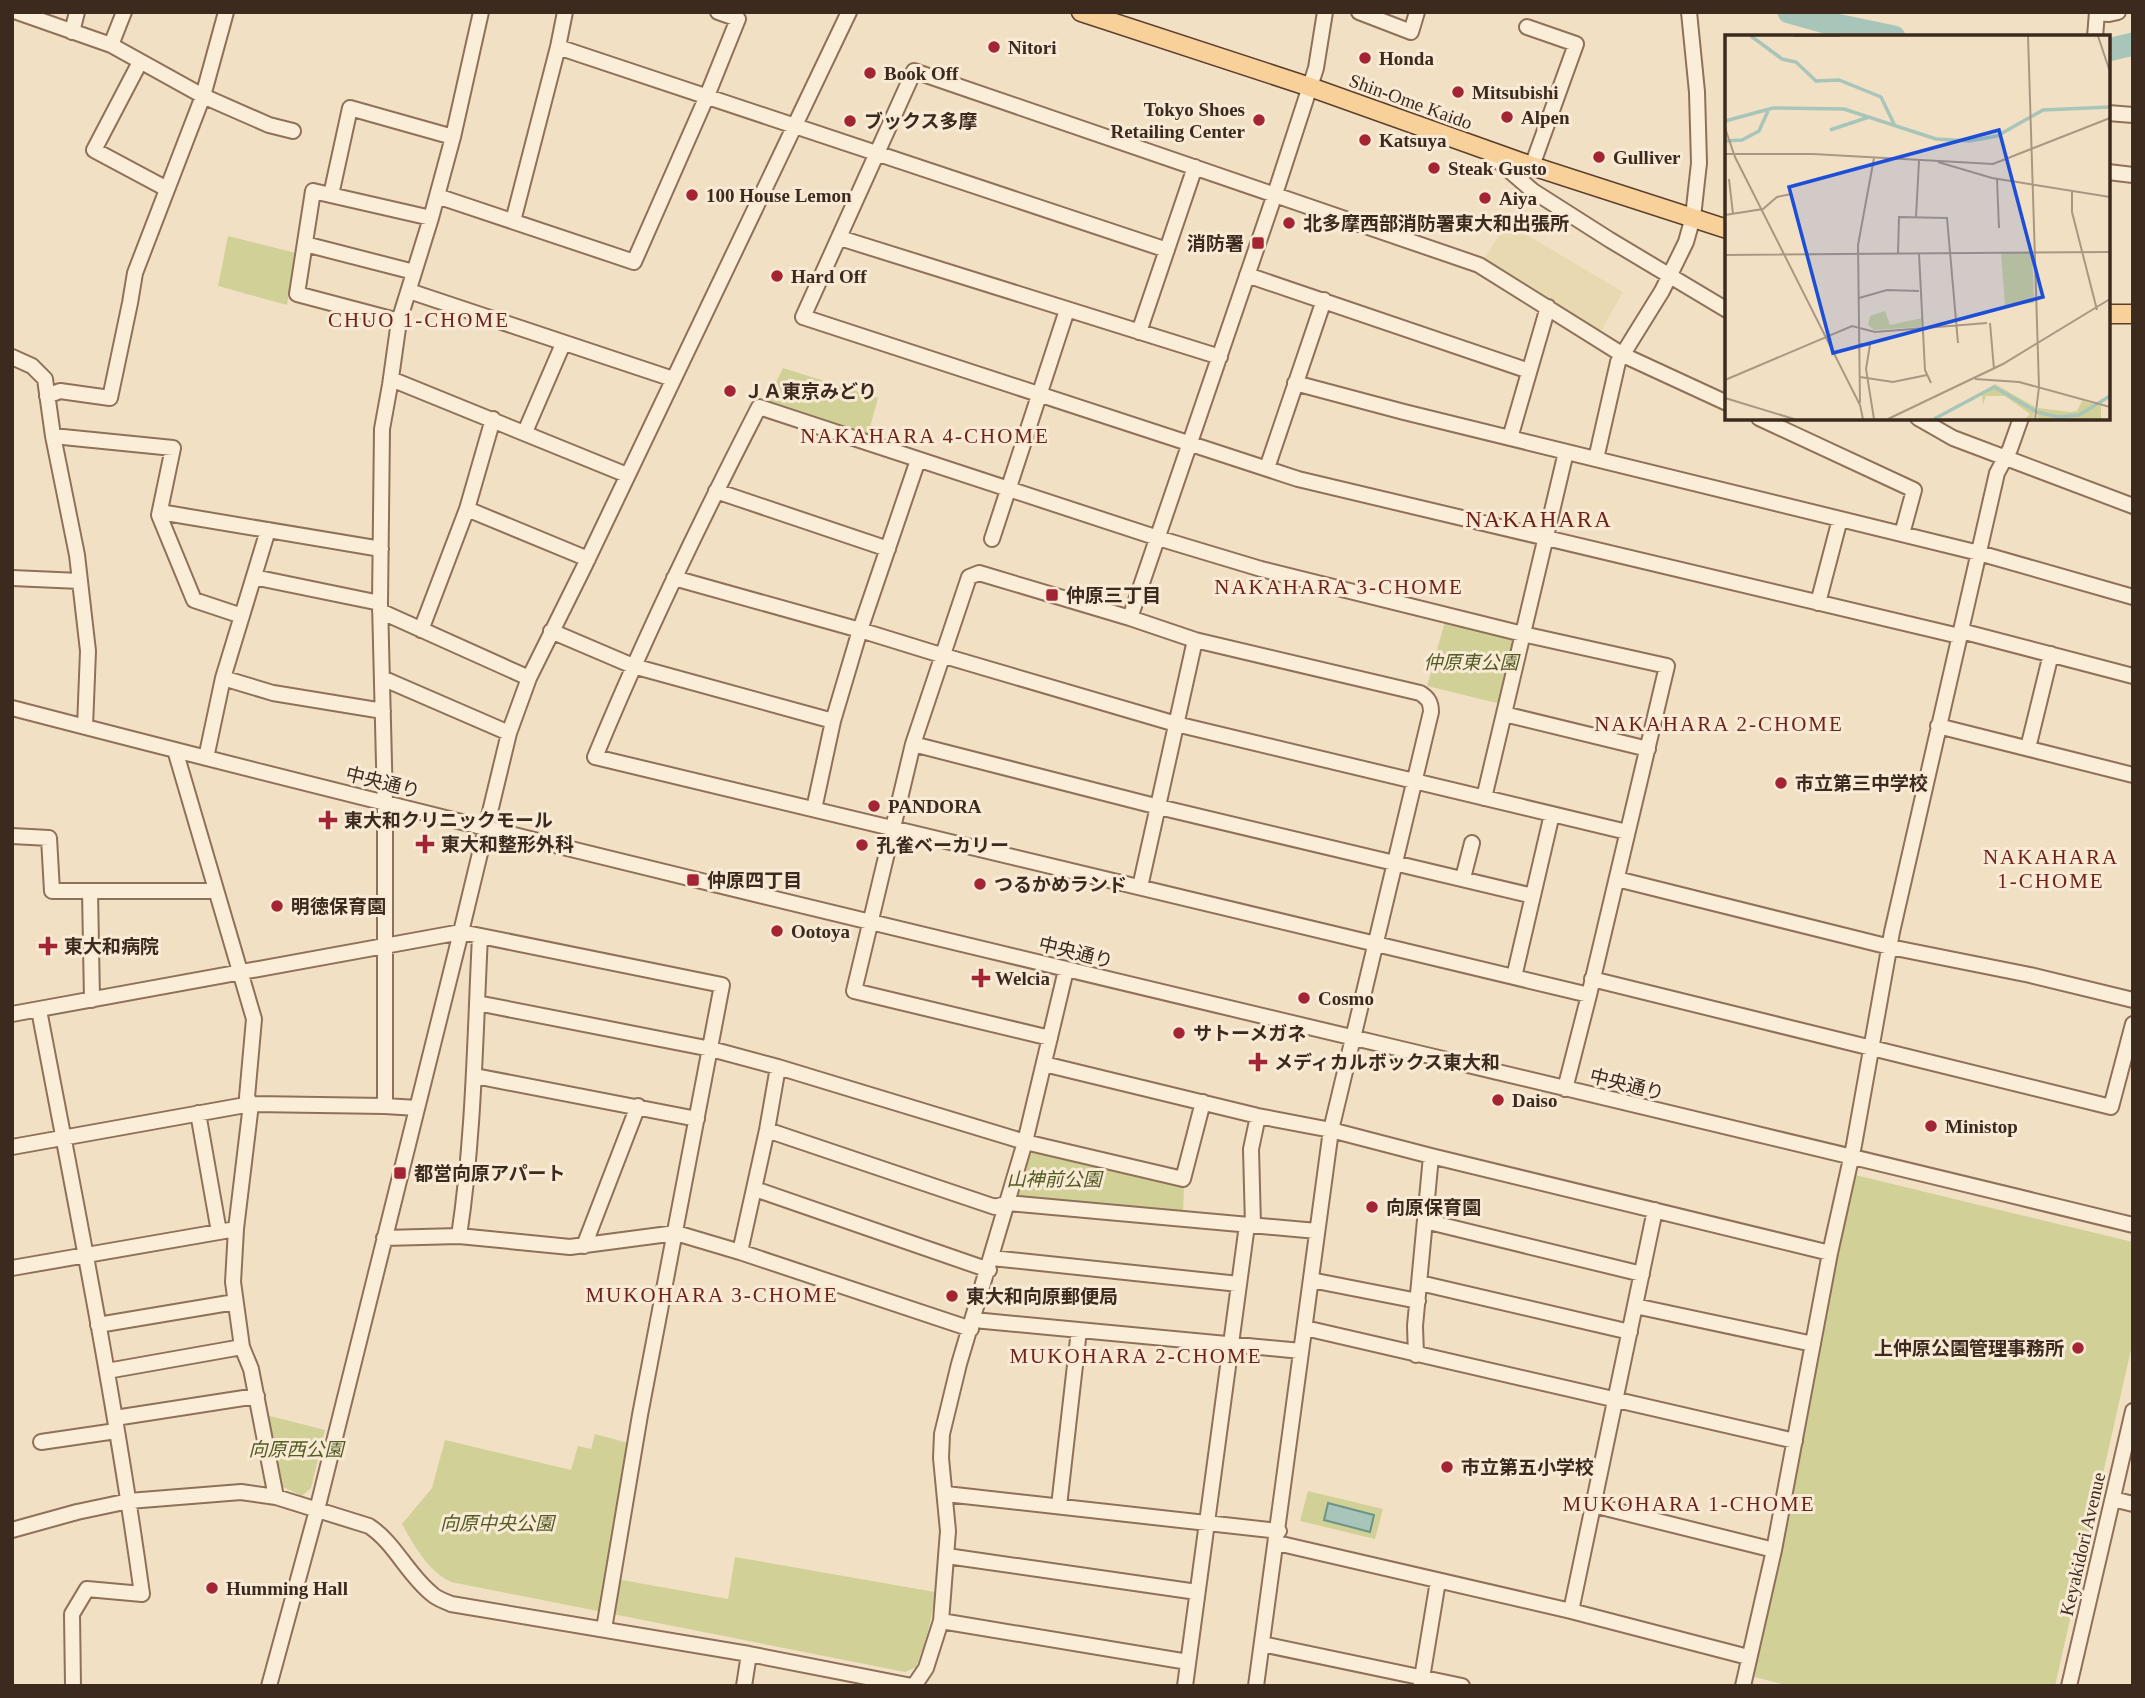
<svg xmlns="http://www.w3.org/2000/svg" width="2145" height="1698" viewBox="0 0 2145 1698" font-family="'Times New Roman','Noto Sans JP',serif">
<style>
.farmland{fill:#e8d9b1}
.green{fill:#d1d197}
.water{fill:#a7c5b9;stroke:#6c9486;stroke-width:2}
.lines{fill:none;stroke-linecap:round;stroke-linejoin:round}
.river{stroke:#a7c5b9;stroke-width:23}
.minor-casing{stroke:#8f7059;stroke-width:18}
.major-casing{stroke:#5c3e2d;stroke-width:21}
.minor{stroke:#fbeed9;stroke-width:14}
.major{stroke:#f7d09a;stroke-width:18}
.poi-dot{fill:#a32432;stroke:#f8ead5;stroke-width:2.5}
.labels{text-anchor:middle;stroke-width:6;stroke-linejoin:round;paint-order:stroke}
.poi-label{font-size:19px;font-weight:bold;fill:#3d2a1e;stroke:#f8ead5;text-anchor:start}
.street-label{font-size:19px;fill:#3d2a1e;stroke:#f8ead5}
.park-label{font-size:19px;font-style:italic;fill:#535c23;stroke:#f8ead5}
.neighbourhood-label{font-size:21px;letter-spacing:2px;fill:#6e221a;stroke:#f8ead5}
.quarter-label{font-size:23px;letter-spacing:2px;fill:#6e221a;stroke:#f8ead5}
.inset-river{fill:none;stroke:#a7c5b9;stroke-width:3.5}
.inset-road{fill:none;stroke:#aa9782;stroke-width:2}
.view{fill:#1d4ed8;fill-opacity:0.15;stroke:#1d4ed8;stroke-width:3.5}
.inset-edge{fill:none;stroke:#3d2a1e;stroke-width:3.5}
</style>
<rect width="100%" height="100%" fill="#f2e0c5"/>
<path class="farmland" d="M1507 223 1623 292 1601 331 1484 259Z"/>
<path class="green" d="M228 236 296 253 287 305 218 286Z
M783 368 878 398 867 438 765 405Z
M1445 621 1510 635 1516 643 1501 704 1427 686Z
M1037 1150 1184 1185 1183 1214 1022 1199 1019 1194 1030 1155Z
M1851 1174 2133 1242V1341L2055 1686H1790L1754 1677Z
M266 1415 325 1430 311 1488 302 1496 281 1486Z
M595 1434 628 1443 605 1577 728 1599 735 1557 935 1592C932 1619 926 1642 916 1667L905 1672 451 1582C428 1571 415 1547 402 1524L432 1488 445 1440 571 1470 578 1446 591 1449Z
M1308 1491 1383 1509 1375 1539 1300 1521Z"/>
<path class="water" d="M1328 1503 1374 1515 1370 1532 1324 1520Z"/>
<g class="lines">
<path class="river" d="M1789 12 1836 25 1894 37
M2108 50 2133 44"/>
<g class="minor-casing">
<path id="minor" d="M17 12 111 45 203 96 269 125 293 131
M1359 12 1411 32 1417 12
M2097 13 2109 14 2118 12
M1527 27 1576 44 1532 166
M72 32 77 12
M2095 37 2097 12
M111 45 124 12
M558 47 1167 250
M140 62 94 150 167 189
M2108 113 2133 115
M1489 153 1533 191 1610 240 1727 310
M2108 172 2133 175
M331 195 350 108 453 137
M437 196 634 262 707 96 738 19 718 12
M513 221 558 47 565 12
M840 238 1220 357
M305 244 414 272
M1247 275 1529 371
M409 291 673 379
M399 321 297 294 313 191 431 218
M1139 332 1195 167
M12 357 32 366 45 379 53 436 77 555 88 651 85 727
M391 379 627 475
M1295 383 1404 412 1979 553 2133 597
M47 396 60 391 110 398 130 303 135 273 203 96 226 12
M1727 403 1623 355 1479 265 914 71 803 317 1298 479 1959 636
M1759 418 1914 490 1902 534
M1918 418 1953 438 2133 506
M525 432 563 344
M53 436 173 448 159 515 194 600 242 616
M1510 438 1548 307
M1596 459 1618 362 1662 291 1686 242 1693 217 1699 163 1697 92 1689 12
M1267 468 1324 300
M716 491 888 549
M467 509 588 559
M160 512 381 549
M992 539 1067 310
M254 577 380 603
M12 578 80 581
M674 578 860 630 941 655 1176 724 1627 832
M1818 603 1840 519
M380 611 529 678
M1130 618 1275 194 1316 68 1325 12
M421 630 467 509 493 419
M551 631 633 666 833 721
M1961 631 2133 676
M223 678 273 693 383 711
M382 678 509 733
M12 708C716 891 1426 1052 2133 1225
M1504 714 1648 749
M1938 726 2133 775
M913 744 1159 807 1533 896
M2028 748 2051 654
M175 750 254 1019 247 1097 251 1104 236 1229 233 1282 242 1347 251 1369 276 1497
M206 758 223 678 268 530
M1484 798 1566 452
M814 809 833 721 860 630 918 460
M12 836 49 838 52 891H216
M1463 878 1472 843
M1617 879 1890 947 2030 975 2133 1000
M1140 887 1195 640
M90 891 92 1000
M1514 977 1552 814
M1592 979 2111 1107 2133 1024
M477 1003 711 1049 778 1067 1025 1142 1183 1179 1203 1102
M39 1010C76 1204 115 1398 142 1594L87 1589 72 1614 73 1686
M12 1014 461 932 722 985 640 1415 604 1629
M1050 1038 854 991 913 744 969 577 979 573 1130 618 1195 640 1420 693C1428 698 1431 702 1431 712L1331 1130 1256 1686
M1044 1064 1258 1116 1331 1130 1431 1156 1830 1253
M475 1076 697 1119
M1565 1089 1589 995 1599 953 1667 666 1523 634 1261 569 1158 538 759 407C700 522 644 638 595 757L1589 995
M385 1106V803L380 603 382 429 390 385 399 321 431 218 453 137 481 12
M198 1113 219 1232
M767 1130 995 1207 1008 1203 1317 1231
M12 1147 251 1104 385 1106 417 1108
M755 1189 989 1270
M1425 1221 1642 1274
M1253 1225 1251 1149 1258 1116
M459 1236C474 1137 475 1036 480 936
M384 1238 459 1236 570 1247 676 1233 740 1252 971 1329
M584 1246 638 1106
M740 1252 767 1130 778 1067
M992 1258 1239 1284
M12 1268 236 1229
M1311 1280 1418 1301
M1420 1283 1630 1332
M1635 1306 1813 1344
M974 1320 1301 1351
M98 1325 235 1302
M1305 1328 1795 1441
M1416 1355 1415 1326 1431 1156
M107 1371 242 1347
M115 1418 257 1396
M41 1442 116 1431
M946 1494 1279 1531
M2113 1499 2133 1504
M1593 1505 1774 1550
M1059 1506 1079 1330
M12 1530 77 1512 129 1501 241 1492 276 1497 369 1526C395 1543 407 1574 432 1594 437 1599 445 1601 451 1604L749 1654 912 1686
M1277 1543 1571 1611 1748 1657
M947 1556 1197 1592
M1571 1611 1655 1210
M941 1621 1188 1662
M1262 1644 1462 1686
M1421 1684 1438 1581
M269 1686 317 1510 461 932 509 733 529 678 584 567 849 12
M744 1686 749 1654
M914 1686 926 1668 941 1621 948 1531 941 1458 942 1434 959 1364 1025 1142 1066 970
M1185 1686 1247 1225
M1743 1686 1774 1550 1830 1253 1854 1145 1892 932 1997 473 2010 449 2021 418
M2069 1686 2133 1411"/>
</g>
<g class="major-casing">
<path id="major" d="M1081 12 1310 87 1529 165 1727 229
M2108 314H2133"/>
</g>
<use href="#minor" class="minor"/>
<use href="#major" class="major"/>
</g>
<g class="poi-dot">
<circle cx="994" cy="47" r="7"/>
<circle cx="1365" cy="58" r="7"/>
<circle cx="870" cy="73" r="7"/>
<circle cx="1458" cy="92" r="7"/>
<circle cx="1507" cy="117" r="7"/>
<circle cx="1259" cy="120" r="7"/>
<circle cx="850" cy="121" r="7"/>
<circle cx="1365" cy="140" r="7"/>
<circle cx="1599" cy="157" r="7"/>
<circle cx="1434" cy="168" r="7"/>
<circle cx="692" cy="195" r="7"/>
<circle cx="1485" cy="198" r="7"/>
<circle cx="1289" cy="223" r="7"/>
<rect x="1251" y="236" width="14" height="14" rx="3.5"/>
<circle cx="777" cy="276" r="7"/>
<circle cx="730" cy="391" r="7"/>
<rect x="1045" y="588" width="14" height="14" rx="3.5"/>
<circle cx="1781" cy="783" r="7"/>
<circle cx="874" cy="806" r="7"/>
<path d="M324.5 809.5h7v7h7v7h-7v7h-7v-7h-7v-7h7z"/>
<path d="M421.5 833.5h7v7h7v7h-7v7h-7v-7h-7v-7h7z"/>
<circle cx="862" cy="845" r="7"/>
<rect x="686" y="873" width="14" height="14" rx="3.5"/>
<circle cx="980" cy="884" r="7"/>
<circle cx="277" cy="906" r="7"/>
<circle cx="777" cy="931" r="7"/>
<path d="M44.5 935.5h7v7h7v7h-7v7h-7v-7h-7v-7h7z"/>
<path d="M977.5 967.5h7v7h7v7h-7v7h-7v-7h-7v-7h7z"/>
<circle cx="1304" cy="998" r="7"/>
<circle cx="1179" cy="1033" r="7"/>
<path d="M1254.5 1051.5h7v7h7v7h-7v7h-7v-7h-7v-7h7z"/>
<circle cx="1498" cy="1100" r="7"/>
<circle cx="1931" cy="1126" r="7"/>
<rect x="393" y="1166" width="14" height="14" rx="3.5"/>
<circle cx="1372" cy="1207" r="7"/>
<circle cx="952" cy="1296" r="7"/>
<circle cx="2078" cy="1348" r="7"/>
<circle cx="1447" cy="1467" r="7"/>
<circle cx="212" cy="1588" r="7"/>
</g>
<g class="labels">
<g class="poi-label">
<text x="1008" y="54">Nitori</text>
<text x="1379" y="65">Honda</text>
<text x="884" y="80">Book Off</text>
<text x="1472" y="99">Mitsubishi</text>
<text x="1245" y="116" text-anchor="end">Tokyo Shoes<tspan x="1245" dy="22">Retailing Center</tspan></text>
<text x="1521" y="124">Alpen</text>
<text x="864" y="128">ブックス多摩</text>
<text x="1379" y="147">Katsuya</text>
<text x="1613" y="164">Gulliver</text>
<text x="1448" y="175">Steak Gusto</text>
<text x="706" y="202">100 House Lemon</text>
<text x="1499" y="205">Aiya</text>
<text x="1303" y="230">北多摩西部消防署東大和出張所</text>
<text x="1244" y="250" text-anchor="end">消防署</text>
<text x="791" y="283">Hard Off</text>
<text x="744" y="398">ＪＡ東京みどり</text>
<text x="1066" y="602">仲原三丁目</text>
<text x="1795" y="790">市立第三中学校</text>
<text x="888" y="813">PANDORA</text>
<text x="344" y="827">東大和クリニックモール</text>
<text x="441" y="851">東大和整形外科</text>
<text x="876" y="852">孔雀ベーカリー</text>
<text x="707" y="887">仲原四丁目</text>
<text x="994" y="891">つるかめランド</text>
<text x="291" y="913">明徳保育園</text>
<text x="791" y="938">Ootoya</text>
<text x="64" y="953">東大和病院</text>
<text x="995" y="985">Welcia</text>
<text x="1318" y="1005">Cosmo</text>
<text x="1193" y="1040">サトーメガネ</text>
<text x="1274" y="1069">メディカルボックス東大和</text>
<text x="1512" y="1107">Daiso</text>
<text x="1945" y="1133">Ministop</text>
<text x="414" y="1180">都営向原アパート</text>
<text x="1386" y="1214">向原保育園</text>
<text x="966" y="1303">東大和向原郵便局</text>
<text x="2064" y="1355" text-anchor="end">上仲原公園管理事務所</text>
<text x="1461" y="1474">市立第五小学校</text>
<text x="226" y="1595">Humming Hall</text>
</g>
<g class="street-label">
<text transform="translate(1411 101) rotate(20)" y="7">Shin-Ome Kaido</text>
<text transform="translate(383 782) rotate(14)" y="7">中央通り</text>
<text transform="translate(1076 952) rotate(14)" y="7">中央通り</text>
<text transform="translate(1627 1084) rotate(14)" y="7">中央通り</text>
<text transform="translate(2082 1544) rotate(-77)" y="7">Keyakidori Avenue</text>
</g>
<g class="park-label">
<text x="1471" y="669">仲原東公園</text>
<text x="1054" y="1186">山神前公園</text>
<text x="296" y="1456">向原西公園</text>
<text x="497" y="1530">向原中央公園</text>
</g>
<g class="neighbourhood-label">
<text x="419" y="327">CHUO 1-CHOME</text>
<text x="925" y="443">NAKAHARA 4-CHOME</text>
<text x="1339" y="594">NAKAHARA 3-CHOME</text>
<text x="1719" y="731">NAKAHARA 2-CHOME</text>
<text x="2051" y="864">NAKAHARA<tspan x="2051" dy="24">1-CHOME</tspan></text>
<text x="712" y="1302">MUKOHARA 3-CHOME</text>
<text x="1136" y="1363">MUKOHARA 2-CHOME</text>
<text x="1689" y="1511">MUKOHARA 1-CHOME</text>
</g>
<g class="quarter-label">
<text x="1539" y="527">NAKAHARA</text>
</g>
</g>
<g transform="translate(1725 35)">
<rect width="385" height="385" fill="#f2e0c5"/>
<path d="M307 217 309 268 280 270 276 218ZM160 276 165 290 197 283 196 292 149 295 143 290 145 281ZM270 349 310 372 308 384H300L305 379 280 361H261L258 370 257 359ZM357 366 376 371V384H312L313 373 345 377 352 376Z" fill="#d1d197"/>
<path class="inset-river" d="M26 1 57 24 71 27 91 46 114 45 156 62 170 91M0 86 48 73 119 74 211 104 244 106 272 101 318 75 385 72M105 95 144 82M0 106 17 105 34 96 43 76M209 384 269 352 312 377 333 382 354 380 385 361"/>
<path class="inset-road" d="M68 1H115M303 1 314 352 310 384M373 1 385 37M0 93 10 122 135 370 138 384M0 119H88L268 129 385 83M213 127 267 143 385 162M4 144 8 179M272 144 274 193M347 155V177L372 275M0 180 38 174 52 162 66 159M191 182 194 126M173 219 174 182 222 183 233 308M194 219 200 335 206 348M0 220 385 217M134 263 162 255 194 256M265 288 269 334M134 309 145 310 141 334 149 384M135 342 168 347 202 340M250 344 294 347 385 372M0 345 127 291 150 297 262 288M0 363 69 384M135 368 133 210 149 123M163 384 278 329 385 264"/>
<path class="view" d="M274 95 318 262 108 318 64 152Z"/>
<rect width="385" height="385" class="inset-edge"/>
</g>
<rect width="2145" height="1698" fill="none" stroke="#3d2a1e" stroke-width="28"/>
</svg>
